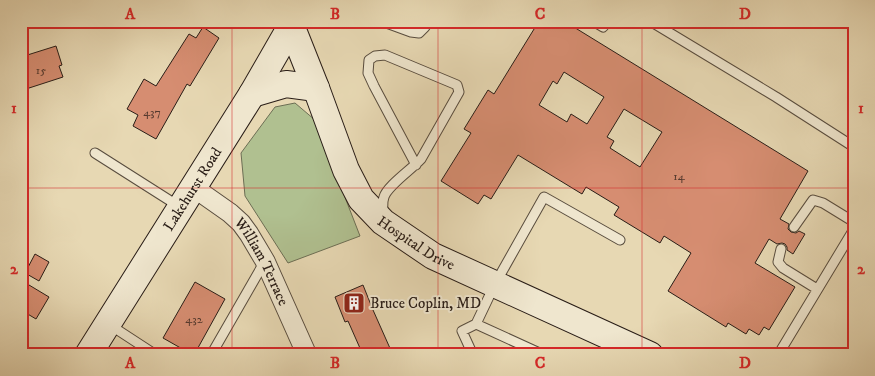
<svg xmlns="http://www.w3.org/2000/svg" width="875" height="376" viewBox="0 0 875 376" font-family="'IM FELL DW Pica',serif">
<style>
.green{fill:#b0c090;stroke:#6c6e54}
.building{fill:#d68d71;stroke:#291d17;fill-rule:evenodd}
.lines{fill:none;stroke-linecap:round;stroke-linejoin:round}
.lane-casing{stroke:#584c3e;stroke-width:11}
.street-casing{stroke:#584c3e;stroke-width:21}
.secondary-casing{stroke:#291d17;stroke-width:28}
.lane{stroke:#efe6ce;stroke-width:9}
.street{stroke:#efe6ce;stroke-width:19}
.secondary{stroke:#efe6ce;stroke-width:26}
.grid{fill:none;stroke:#d62828;stroke-width:1;stroke-opacity:0.55}
.labels{text-anchor:middle;stroke-width:4;stroke-linejoin:round;paint-order:stroke}
.number-label{font-size:12px;fill:#54392e}
.street-label{font-size:15px;fill:#291d17;stroke:#efe6ce}
.poi-label{font-size:15px;fill:#291d17;stroke:#efe6ce;text-anchor:start}
.neatline{fill:none;stroke:#d62828;stroke-width:2}
.grid-label{font-size:16px;text-anchor:middle;font-weight:bold;fill:#d62828}
</style>
<rect width="100%" height="100%" fill="#e7d8b3"/>
<filter id="stains"><feTurbulence type="fractalNoise" baseFrequency=".004" numOctaves="4"/><feColorMatrix values="0 0 0 0 .2 0 0 0 0 .09 0 0 0 0 .02 0 0 0 .5 -.17"/></filter>
<radialGradient id="worn" r=".72"><stop offset=".6" stop-color="#630" stop-opacity="0"/><stop offset="1" stop-color="#630" stop-opacity=".3"/></radialGradient>
<path class="green" d="M295 103 315 120 360 236 288 263 245 196 241 153 275 107Z"/>
<path class="building" d="M539 21H564L808 171 780 219 789 224 788 229 791 232 796 233 799 231 805 234 793 254 787 250V247L785 244 782 243 777 244 769 239 755 263 795 287 769 330 764 327 759 335 749 329 746 334 728 323 726 327 668 291 691 253 664 236 660 243 614 215 619 207 586 187 582 194 518 155 491 199 484 195 478 204 441 181 471 133 464 129 488 90 494 94ZM564 72 604 97 587 124 571 114 567 122 539 105 553 81 557 84ZM624 109 662 132 640 167 610 148 614 141 607 137Z
M203 27 219 38 190 86 187 84 156 139 133 126 138 115 127 109 144 79 156 86 189 34 196 38Z
M56 46 62 65 59 66 63 77 26 89 21 73V57Z
M35 254 49 262 39 281 25 273Z
M195 282 225 299 194 355H193L163 338Z
M29 285 49 297 36 319 21 310V299Z
M363 285 373 310 393 355H363L348 321 345 322 335 297Z"/>
<g class="lines">
<g class="lane-casing">
<path id="lane" d="M381 21 411 32 419 33 425 27 429 21
M593 21 603 27 608 21
M650 21 776 97 854 147
M95 153 180 207
M383 214C383 209 382 202 384 197 387 186 412 169 421 159L459 92 457 85 385 55 375 56 369 60 368 73 374 86 416 165
M794 227 813 200 823 203 854 222
M781 249 778 262 783 268 817 289
M476 324 544 355
M110 325 156 355
M21 350 29 355
M211 355 265 261
M473 355 462 331 476 324 495 284 544 197 620 240
M778 355 854 229"/>
</g>
<g class="street-casing">
<g id="street">
<path id="s1" d="M193 187 230 213 241 223 249 234 265 261 307 355"/>
</g>
</g>
<g class="secondary-casing">
<g id="secondary">
<path id="s2" d="M291 25 316 88 346 170 361 199 383 222 433 256 650 355"/>
<path d="M252 94 286 84 316 88"/>
<path id="s3" d="M88 355 252 94 294 21"/>
</g>
</g>
<use href="#lane" class="lane"/>
<use href="#street" class="street"/>
<use href="#secondary" class="secondary"/>
</g>
<path class="grid" d="M232 21V355M438 21V355M642 21V355M21 188H854"/>
<defs>
<g id="building-square" transform="scale(1.125)"><rect x="-9" y="-9" width="18" height="18" rx="4" fill="#8f2418" stroke="#efe6ce"/><path d="M-4-6H4V6H1V3H-1V6H-4ZM-2.5-4.3h1.7v1.8h-1.7ZM.8-4.3h1.7v1.8H.8ZM-2.5-1h1.7V.8h-1.7ZM.8-1h1.7V.8H.8Z" fill="#fff"/></g>
</defs>
<g fill-rule="evenodd">
<use href="#building-square" x="354" y="303"/>
</g>
<g class="labels">
<g class="number-label">
<text x="41" y="74">15</text>
<text x="152" y="116">437</text>
<text x="679" y="180">14</text>
<text x="194" y="323">432</text>
</g>
<g class="street-label">
<text dy="5" stroke="none"><textPath href="#s3" startOffset="196">Lakehurst Road</textPath></text>
<text dy="5" stroke="none"><textPath href="#s2" startOffset="259">Hospital Drive</textPath></text>
<text dy="5" stroke="none"><textPath href="#s1" startOffset="104">William Terrace</textPath></text>
</g>
<g class="poi-label">
<text x="370" y="308">Bruce Coplin, MD</text>
</g>
</g>
<rect width="875" height="376" fill="none" stroke="#e7d8b3" stroke-width="55"/>
<rect x="28" y="28" width="820" height="320" class="neatline"/>
<g class="grid-label">
<text x="130" y="19">A</text>
<text x="335" y="19">B</text>
<text x="540" y="19">C</text>
<text x="745" y="19">D</text>
<text x="14" y="113">1</text>
<text x="861" y="113">1</text>
<text x="14" y="274">2</text>
<text x="861" y="274">2</text>
<text x="130" y="368">A</text>
<text x="335" y="368">B</text>
<text x="540" y="368">C</text>
<text x="745" y="368">D</text>
</g>
<rect width="100%" height="100%" filter="url(#stains)"/>
<rect width="100%" height="100%" fill="url(#worn)"/>
</svg>
